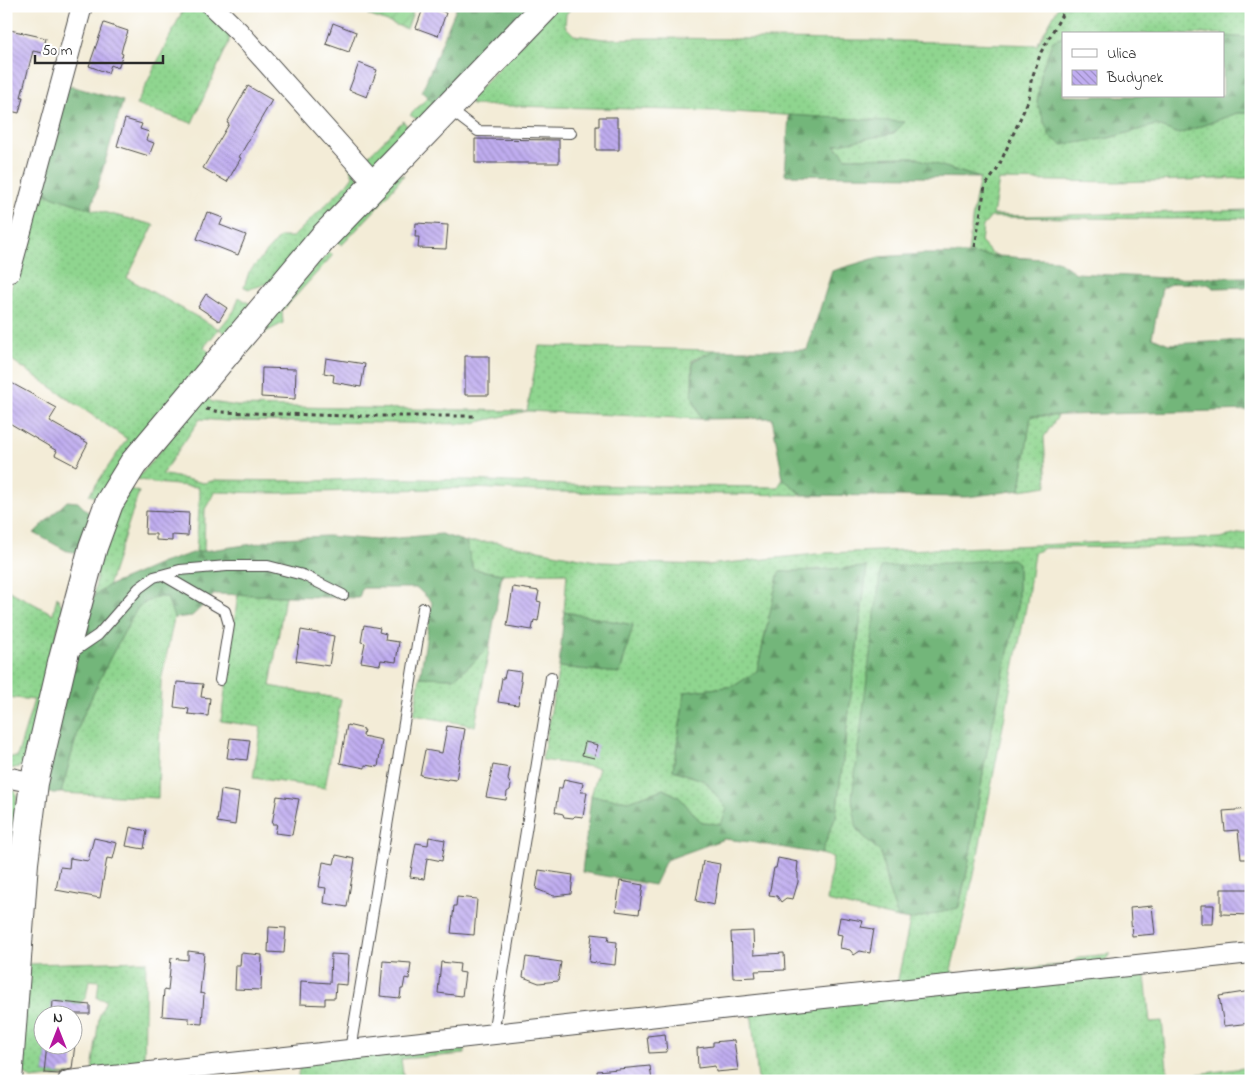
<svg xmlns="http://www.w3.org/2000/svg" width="1257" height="1087" viewBox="0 0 1257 1087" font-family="'Indie Flower',sans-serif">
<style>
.grass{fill:url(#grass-dots);stroke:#5d805d}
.forest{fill:url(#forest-firs);stroke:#4f7052}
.garden{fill:url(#garden-furrows);stroke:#5d805d}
.building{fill:url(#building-back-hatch)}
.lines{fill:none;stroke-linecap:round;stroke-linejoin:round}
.lane-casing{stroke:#494845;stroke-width:12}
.street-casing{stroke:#494845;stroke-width:22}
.secondary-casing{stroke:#494845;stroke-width:30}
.path{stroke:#494845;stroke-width:3;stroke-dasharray:4 4;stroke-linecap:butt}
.lane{stroke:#fff;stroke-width:10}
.street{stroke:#fff;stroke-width:20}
.secondary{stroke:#fff;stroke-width:28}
</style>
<defs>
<pattern id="grass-dots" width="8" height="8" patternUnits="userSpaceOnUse" patternTransform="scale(1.25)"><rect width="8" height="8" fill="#8fd58f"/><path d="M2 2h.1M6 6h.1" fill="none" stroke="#7cb77c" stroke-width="1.8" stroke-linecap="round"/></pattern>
<pattern id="forest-firs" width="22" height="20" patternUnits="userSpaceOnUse" patternTransform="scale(1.25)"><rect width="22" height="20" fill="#73b67a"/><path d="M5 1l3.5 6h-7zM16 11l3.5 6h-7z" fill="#5f9464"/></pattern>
<pattern id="garden-furrows" width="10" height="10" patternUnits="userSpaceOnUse" patternTransform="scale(1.25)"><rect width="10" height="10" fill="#8fd58f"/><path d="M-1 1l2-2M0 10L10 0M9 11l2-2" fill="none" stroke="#7cb77c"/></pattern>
<pattern id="building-back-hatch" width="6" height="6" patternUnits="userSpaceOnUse" patternTransform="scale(1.25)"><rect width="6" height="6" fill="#c0adf0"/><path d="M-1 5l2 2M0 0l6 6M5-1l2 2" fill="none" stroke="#9c8dc3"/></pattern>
</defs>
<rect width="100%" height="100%" fill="#fff"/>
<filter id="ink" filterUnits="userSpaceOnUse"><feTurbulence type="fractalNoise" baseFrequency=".02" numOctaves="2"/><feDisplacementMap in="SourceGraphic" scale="10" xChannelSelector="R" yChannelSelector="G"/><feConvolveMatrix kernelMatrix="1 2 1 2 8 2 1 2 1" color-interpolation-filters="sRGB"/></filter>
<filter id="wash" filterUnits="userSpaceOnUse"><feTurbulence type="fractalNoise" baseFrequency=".0096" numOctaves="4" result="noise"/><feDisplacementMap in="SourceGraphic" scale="20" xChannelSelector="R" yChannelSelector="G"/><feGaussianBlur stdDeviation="1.12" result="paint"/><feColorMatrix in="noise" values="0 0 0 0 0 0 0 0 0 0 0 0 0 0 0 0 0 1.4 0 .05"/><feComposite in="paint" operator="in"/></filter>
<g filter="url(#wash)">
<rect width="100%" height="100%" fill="#f3ecd7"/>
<path class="grass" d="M185 6H203L230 33 229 42 192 123 136 105Z
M557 6H573L566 14 565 26 574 35 604 39 650 38 869 40 1037 45 1059 6H1251V38L1223 36V34H1063V37L1053 41 1042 69 1037 103 1109 138 1156 125 1179 134 1237 113H1251V178L1116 182 999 180 993 215 1027 216 1251 210V218L1169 219 991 217 983 226 981 242 991 253 999 256 968 254 973 212 980 178 913 157 846 158 835 144 894 133 904 122 715 111 472 105 469 100Z
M428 97 438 107 421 122 410 115Z
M403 121 411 130 371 168 363 161Z
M349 165 358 176V181L270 283 249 289 244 287 249 272 280 237H293L347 184 353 176Z
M396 175H404L377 208 342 245 332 238Z
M39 192 91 209 154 225 127 278 219 329 234 311 239 297 250 304V308L228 335 219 329 204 347 213 356 101 496 96 497 89 495 127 439 6 356V305Z
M329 252 333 255 282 311 283 323 264 333 259 325Z
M248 344H254L206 397 212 402 237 406 527 411 539 346 715 350 692 360V396L701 419 527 411 469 424 226 421 200 419 162 474 204 483 216 480 313 481 373 478 471 480 567 485 778 487 783 479 803 495 558 492 472 488 280 493 215 492 205 509 204 551 196 552 200 495 198 487 155 483 137 479Z
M1031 416H1058L1044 437 1047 486 1020 490Z
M130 489 139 492 108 586 94 596 100 549Z
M1251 531V553L1193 546 1044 548 1034 553 1027 602 975 870 951 970 957 975 1070 964 1079 957 1110 954 1105 961 897 984 910 920 959 907 967 872 985 761 1018 605V563L857 830 881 853 887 885 898 918 827 901 833 857 821 854 836 816 867 567 779 572 757 671 734 686 685 692 673 770 705 781 727 809 721 825 702 823 679 797 663 789 629 801 591 796 599 768 542 760 559 667 620 673 633 625 564 612 567 573 502 574 473 569 466 542H496L601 562 707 565 826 553 1220 538Z
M6 589 53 614 57 597 63 608 25 765 15 768 6 769V757H17L34 700 6 697Z
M238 594 285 596 270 686 341 699 325 788 253 778 261 727 221 721Z
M155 597H167L174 618 161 682 158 798 61 793 81 720 110 658 138 607Z
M490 644 475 726 414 715 420 677 454 678 474 662Z
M6 788 15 791 17 796 6 941Z
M146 961 144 1066 92 1072 99 1017 106 1000 97 998 99 981 89 980 86 997 80 1004 52 1001 51 1014H42V1044L47 1045 44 1073 71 1075 31 1079 19 1069 28 964Z
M1137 971 1145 976 1150 1022 1162 1021 1168 1078 1251 1067V1080L758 1081 751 1009Z
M465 1043V1054L401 1059 404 1081H299L298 1074 301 1062Z"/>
<path class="forest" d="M457 6H535L438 107 422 91Z
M1223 36 1251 38V113H1237L1179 134 1156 125 1109 138 1063 145 1050 137 1037 103 1042 69 1053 41 1063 37V96H1223Z
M67 85 123 101 91 209 39 192Z
M789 115 905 122 894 133 835 145 846 158 913 157 980 178 785 175Z
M922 254H968L1057 260 1076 273 1164 278 1251 277V287L1214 288 1208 284 1173 283 1162 288 1152 337 1169 344 1251 340V410L1031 416 1020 490 967 497 803 495 783 479 772 418 701 419 692 396 693 361 715 350H807L832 271 879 257Z
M67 501 78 502 90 514 81 553 67 551 34 533Z
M441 534 466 542 473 569 502 574 490 644 474 662 454 678 420 677 432 602 417 588H362L359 598 215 594 192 616 174 618 167 597H155L138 607 110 658 81 720 61 793H44L46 764 94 596 108 586 162 563 196 552 260 543 278 538 328 536 376 540Z
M1013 559 1018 563V605L985 761 967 872 958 908 910 920 898 918 887 885 881 853 857 830 852 798 881 567Z
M867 567 836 816 821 854 750 842 724 839 666 860 654 885 582 872 591 796 629 801 663 789 679 797 702 823 721 824 727 809 705 781 673 770 685 692 734 686 757 671 779 572Z
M564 612 633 625 620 673 559 667Z"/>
<path class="garden" d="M371 6H415L407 29 368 15Z"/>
<g id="blocks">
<path class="building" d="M424 6H430L446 13 438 36 416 28Z
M104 23 128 31 123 45 121 53 123 54 118 68 111 65 108 73 89 66Z
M333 23 356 32 349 52 326 44Z
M10 30 46 38 43 53 33 51 21 97H23L19 113 6 110V82L10 56 6 49Z
M359 63 377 70 367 97 349 90Z
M248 86 272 100 239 157 241 158 227 182 203 168 229 124 227 123Z
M599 117H617V126H619V150H596V126H599Z
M125 119 142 124 140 129 149 132 146 140 154 143 149 156 117 146Z
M475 139 559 140V163H475Z
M207 212 223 218 220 225 246 235 238 255 197 239Z
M416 223 448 225 446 249 418 248 419 237H415Z
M206 294 227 308 219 321 198 307Z
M465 356H489V395H465Z
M326 358 365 364 361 387 333 382 334 375 324 373Z
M262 368 296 369 295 399 261 397Z
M6 380 57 408 49 421 88 443 76 466 55 455 57 451 6 421Z
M146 511 189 513 188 536 172 535V541L156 540V534H145Z
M513 587 539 591 537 601 541 602 538 621 534 620 532 630 507 626Z
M364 625 380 628 379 632 386 634 385 640 399 642 396 662 381 660 380 665 361 662 365 643 361 642Z
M301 630 334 636 329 666 296 661Z
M506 670 521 672 520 681H522L518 705 498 702 502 678H504Z
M177 682 203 684 201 697 210 698 208 716 188 714 189 709 174 707Z
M347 725 364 729 363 736 382 740 378 767 365 765V768L340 763Z
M447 726 465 729 456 780 448 779 447 780 420 775 425 750 442 753Z
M230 738 250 740 247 760 227 758Z
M585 742 598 745 594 758 582 755Z
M493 765 510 768 508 780 511 785 510 790 507 792 506 800 486 797Z
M564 779 583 783 581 792H587L583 817 575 816 573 818 564 817 563 814 555 812 559 788H562Z
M221 790 239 793 235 825 217 822Z
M277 796 299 799 292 835 275 833 277 824H272Z
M1251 809V859H1241L1238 830 1225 831 1223 811Z
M130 827 147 831 144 849 126 846Z
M429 837 445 840 442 861 427 858 424 879 410 877 416 843 428 845Z
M94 838 117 843 113 859 107 858 100 898 56 890 60 867 69 868 70 858 88 861Z
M336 855 355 859 347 907 324 903 326 888 319 887 323 862 334 864Z
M778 858 798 862 797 872 798 873V882L793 899 786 898 781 902 777 896 769 895 774 868H776Z
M703 861 720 864 714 905 696 901Z
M539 870 573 875 571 894 554 896 536 889Z
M620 881 643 885 639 914 616 911Z
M1221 889H1251V915L1221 914Z
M457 897 477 899 474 935 451 933 454 906H456Z
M1201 905H1214L1213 924H1201Z
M1152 906 1155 934 1132 936 1130 908Z
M840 917 863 921 861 927 874 929 870 953 860 951 854 955 850 950 840 948 842 935 837 934Z
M269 927 286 928 284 953 268 952Z
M753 931 754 955 784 953 785 970 755 971 756 977 733 978 731 932Z
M592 934 609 936 608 941 617 942 615 965 589 962Z
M188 951 204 953 200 993 204 994 202 1024 189 1023V1018L162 1016 164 990 168 991 171 958 188 960Z
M241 953 262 955 261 990 235 989 236 966H240Z
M331 954 349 955 347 985 336 984 335 998H325V1005L300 1004 301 981 330 983Z
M526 957 561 962 558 981 539 983 523 977Z
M383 961 411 963 409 979 405 978 403 989H401L400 998 380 996Z
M441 962 460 964 459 972 465 973 462 996 438 993Z
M1251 991V1023L1224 1026 1219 996Z
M52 1001 90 1005V1014H51Z
M665 1034 667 1052 649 1053 647 1036Z
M734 1040 738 1070 716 1072 715 1066 698 1068 697 1048 713 1046V1042Z
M47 1044H75L72 1069 61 1071 59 1074 44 1073Z
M650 1066 652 1081H598L597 1071Z"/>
</g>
</g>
<g filter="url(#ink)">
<use href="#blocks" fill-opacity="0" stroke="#494845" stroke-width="1"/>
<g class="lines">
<g class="lane-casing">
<path id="lane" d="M449 109 478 131 571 133
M163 575 225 611 229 625 220 680
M70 654 98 635 139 588 154 577 180 570 227 566H268L303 575 343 595
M493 1034 551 677
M350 1050 423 608"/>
</g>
<g class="street-casing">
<path id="street" d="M212 6 239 32 375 184
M10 272 82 6
M6 777 34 783
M68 1081 757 1005 1251 953"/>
</g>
<g class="secondary-casing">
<path id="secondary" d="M8 1081 24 863 34 783 63 659 93 547 109 503 133 464 323 238 546 6"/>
</g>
<path class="path" d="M975 247 985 186 997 170 1029 99 1031 81 1041 52 1067 6
M206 409 220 412 349 416H476"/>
<use href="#lane" class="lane"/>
<use href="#street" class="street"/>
<use href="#secondary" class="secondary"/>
</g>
</g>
<rect width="1257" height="1087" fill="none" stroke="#fff" stroke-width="25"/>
<rect x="1062" y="32" width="162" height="65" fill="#ffffff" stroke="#aaaaaa"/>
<rect x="1072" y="49" width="25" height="8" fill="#ffffff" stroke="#aaaaaa"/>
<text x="1107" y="58" font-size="15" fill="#2b2b2b">Ulica</text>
<rect x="1072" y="70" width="25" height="15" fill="url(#building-back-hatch)" stroke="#aaaaaa"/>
<text x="1107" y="82" font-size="15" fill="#2b2b2b">Budynek</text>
<g transform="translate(58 1030)"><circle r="24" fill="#ffffff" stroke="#aaaaaa"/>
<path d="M0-4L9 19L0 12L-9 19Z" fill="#b5179e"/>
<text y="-8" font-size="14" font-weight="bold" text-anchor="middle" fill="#2b2b2b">N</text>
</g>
<path d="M35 55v8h128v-8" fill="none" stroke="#2b2b2b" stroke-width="2.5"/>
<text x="42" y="55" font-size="15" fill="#2b2b2b" stroke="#ffffff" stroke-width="4" paint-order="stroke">50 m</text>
</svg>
